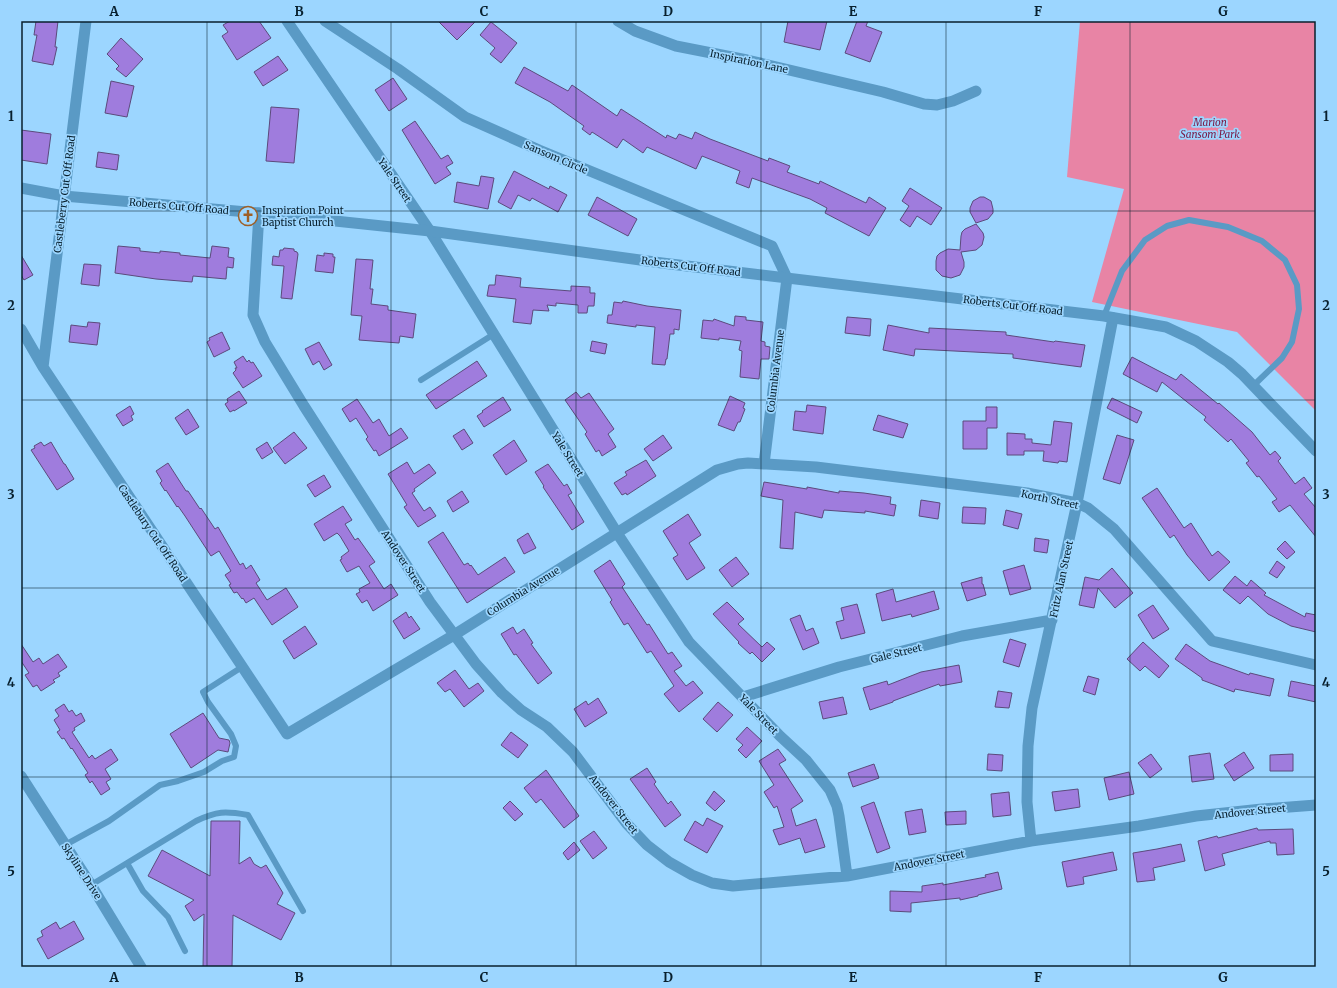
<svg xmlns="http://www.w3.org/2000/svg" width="1337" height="988" viewBox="0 0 1337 988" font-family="Merriweather,serif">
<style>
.green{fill:#e884a5}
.building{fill:#9f7cdd;stroke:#5c4a7c}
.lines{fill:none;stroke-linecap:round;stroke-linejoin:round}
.service{stroke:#5a9ac5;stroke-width:6}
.minor{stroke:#5a9ac5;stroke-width:11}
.tertiary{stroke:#5a9ac5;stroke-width:11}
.grid{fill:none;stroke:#08202e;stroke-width:1;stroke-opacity:0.55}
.labels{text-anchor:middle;stroke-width:3.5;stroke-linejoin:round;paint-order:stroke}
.street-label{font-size:10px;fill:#08202e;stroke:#9cd6ff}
.park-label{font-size:10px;font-style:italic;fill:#7b1643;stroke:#9cd6ff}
.poi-label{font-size:10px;fill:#08202e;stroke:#9cd6ff;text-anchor:start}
.neatline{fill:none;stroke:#08202e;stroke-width:1.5}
.grid-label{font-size:13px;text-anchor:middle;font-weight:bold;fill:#08202e}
</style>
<rect width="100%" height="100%" fill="#9cd6ff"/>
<path class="green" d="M1080 21H1316V411L1237 332 1092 302 1124 189 1067 177Z"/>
<path class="building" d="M36 21H58L55 47H57L53 65 32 61 37 35H34Z
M230 21H259L271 38 237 60 222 36 228 32 223 25Z
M438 21H476L457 40Z
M788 21H827L820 50 784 42Z
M857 21H868L866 26 882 32 870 62 845 53Z
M491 22 517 43 501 63 490 54 495 48 480 35Z
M121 38 143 59 126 77 116 69 119 66 107 54Z
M278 56 288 70 263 86 254 72Z
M524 67 568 91 572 85 617 116 621 109 666 138 667 135 676 139 679 134 692 139 695 132 710 139 768 161 769 158 790 166 787 172 819 184 820 181 866 203 869 197 886 208 869 236 825 213 827 208 810 199 752 178 749 188 736 183 740 171 702 156 696 169 647 147 643 153 623 139 617 148 592 132 590 135 582 129 584 126 550 102 515 83Z
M393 78 407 99 389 111 375 90Z
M111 81 134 86 127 117 105 113Z
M271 107 299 109 294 163 266 161Z
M415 121 441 159 448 155 453 163 446 167 451 174 435 184 402 130Z
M21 130 51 134 47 164 21 160Z
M98 152 119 155 117 170 96 167Z
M514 171 549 189 550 186 567 195 558 212 532 198 530 201 518 195 511 209 498 202Z
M481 176 494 178 488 209 454 202 457 182 479 186Z
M910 188 942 208 931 225 917 216 910 227 900 220 909 206 902 201Z
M597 197 637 219 628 236 588 215Z
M980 197H984L991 201 993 209V213L988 219 976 223 970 212V208L973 201Z
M976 224 983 233 984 237 982 245 976 250 961 252 964 262V267L960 275 951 278 942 276 936 270V261L937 256 940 253 948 249 960 250 961 236 962 232 965 229Z
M118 246 140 248V251L160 253V251L180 253V255L210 258 212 246 229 248 228 257 234 258 233 268 227 267 226 279 193 276 192 282 156 279 115 273Z
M284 248 294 249V251L297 252 298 254 292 299 281 298 284 266 272 265 273 256 279 257 280 250H283Z
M324 253 333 254V257H335L333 273 315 271 317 255 324 256Z
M21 255 33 275 24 280 21 275Z
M356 259 373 260 370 289H373L371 304 388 306V310L416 314 413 338 400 336 399 343 359 340 362 316 351 315Z
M84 264 101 265 99 286 81 284Z
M496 275 521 278 520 287 571 291V286L590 287V293H595L594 306H588L587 313H578V305L556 303V306L547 305 549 311 533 310 531 324 513 322 516 299 487 296 489 285H495Z
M623 301 647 306 681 310 679 330 674 329V334H670L667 359H666L665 365 652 364 655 327 636 325V327L607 323 608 315H612L614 302 622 303Z
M735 316 746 317V320L763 322 761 341 765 342V346L770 347 769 359H761L759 379 740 377 742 351 739 350 741 341 719 338V340L701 338 703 320 713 321 714 319 734 326Z
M847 317 871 319 870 336 845 333Z
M88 322 100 323 97 345 69 342 71 325 87 327Z
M888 325 929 333V328L1006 332V335L1054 342 1055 341 1085 345 1081 367 1013 358V354L915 349 914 356 883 350Z
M222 332 230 349 214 357 207 342 210 340 209 338Z
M592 341 607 344 605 354 590 351Z
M319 342 332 365 324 370 319 361 313 365 305 349Z
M243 356 247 362 249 360 251 363 253 362 262 376 243 388 233 373 236 370 235 368H237L234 362Z
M1132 357 1176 380 1181 374 1218 404 1219 403 1252 432 1270 455 1275 451 1281 458 1278 461 1295 484 1304 477 1312 488 1304 494 1316 508V537L1290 505 1279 512 1272 502 1277 499 1259 476 1257 477 1246 463 1249 461 1231 439 1228 442 1204 420 1206 417 1162 382 1157 392 1123 374Z
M477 361 487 376 436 409 426 395Z
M239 391 247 403 234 411V410L230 412 225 404 228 402 227 399Z
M576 392 581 398 589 393 614 429 608 434 616 447 602 456 599 450 596 452 585 434 587 432 565 400Z
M730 396 745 403 743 408 745 409 740 422H738L734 431 718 425Z
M503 397 511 410 484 427 477 416 483 412 482 411Z
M1112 398 1142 412 1137 423 1107 408Z
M357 399 373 423 379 419 389 436 401 428 408 438 379 456 376 450 374 451 366 439 368 437 356 418 350 422 342 409Z
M807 405 826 407 823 434 793 430 795 411 806 412Z
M130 406 134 414 131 416 133 420 123 426 116 415Z
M986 407H997V428H987V449H963V421H986Z
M188 409 199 427 186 435 175 418Z
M878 415 908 424 903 438 873 430Z
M1054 421 1072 423 1067 462 1059 461 1058 463 1043 461 1044 451H1024V455H1007V433L1025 434V439H1032V443L1051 445Z
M464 429 473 443 462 450 453 436Z
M294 432 307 448 285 464 273 448Z
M663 435 672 448 653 461 644 449Z
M1117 435 1134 440 1120 484 1103 479Z
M514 440 527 461 506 475 493 455Z
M41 442 44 446 51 442 64 464H65L74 479 57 490 31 450 35 448 34 446Z
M267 442 273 452 262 459 256 449Z
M646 460 656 476 627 495 626 493 622 495 614 483 627 475 625 472Z
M407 462 414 474 429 464 436 473 414 489 415 491 412 493 424 511 430 507 436 516 418 527 404 507 407 505 388 474Z
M168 463 186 491H188L200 509 201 508 215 529 218 527 240 565 243 563 246 569 251 565 260 580 256 583 267 600 286 588 298 607 272 625 254 598 246 603 243 598 242 599 237 592 234 593 229 585 231 584 225 575 231 571 219 551 211 556 185 516 178 506 177 507 166 490 165 491 160 483 162 481 156 471Z
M548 464 564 486 567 484 572 493 568 495 584 522 572 530 543 487 544 486 535 472Z
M324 475 331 487 315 497 307 485Z
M764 482 807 489V487L839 493V491L864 493 891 497 890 504 896 505 894 516 865 511V513L824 510 822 518 795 512 793 549 780 548 783 500 761 496Z
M1157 488 1184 528 1191 523 1212 556 1218 551 1230 562 1209 581 1187 555 1174 535 1170 538 1142 498Z
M462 491 469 502 453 512 447 501Z
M921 500 940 503 938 519 919 516Z
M343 506 352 520 345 524 355 540 358 538 375 562 369 566 384 589 391 584 398 595 373 611 367 600 362 603 356 594 360 592 359 589 370 583 359 566 347 572 340 560 342 559 341 557 349 551 340 536 337 533 324 541 314 524Z
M963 507 986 508 985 524 962 523Z
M1006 510 1022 514 1018 529 1003 525Z
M688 514 701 535 689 543 705 568 687 580 673 558 678 555 663 531Z
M443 532 464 565 468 563 470 566 471 565 478 575 505 557 515 572 467 603 428 542Z
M528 533 536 548 524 554 517 540Z
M1035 538 1049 540 1047 553 1034 551Z
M1285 541 1295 552 1287 559 1277 549Z
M736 557 749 574 732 587 719 570Z
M610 560 625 584 622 587 647 625 649 624 668 654 672 652 682 666 674 671 686 686 693 681 703 693 679 712 664 694 674 686 651 651 647 653 628 623 624 625 610 602 612 600 594 571Z
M1277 561 1285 567 1277 578 1269 573Z
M1024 565 1031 589 1010 595 1003 571Z
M1112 568 1133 593 1115 608 1098 588 1094 608 1079 605 1085 577 1099 580Z
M1235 576 1247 586 1251 580 1266 593 1264 595 1305 617 1306 613 1316 615V632L1291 626 1268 614 1248 596 1240 604 1223 590Z
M982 577V584H983L986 595 967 601 961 583Z
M893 589 896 602 934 591 939 609 912 617 911 614 882 621 876 594Z
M727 602 744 619 738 624 762 647 767 642 775 649 762 662 752 652 750 654 738 643 739 642 713 614Z
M857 604 865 633 841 639 836 622 844 620 841 608Z
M1153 605 1169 629 1153 639 1138 615Z
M406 612 409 618 411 616 420 629 404 639 393 621Z
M800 615 806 631 813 628 819 643 803 650 790 619Z
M305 626 317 644 294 659 283 641Z
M513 627 517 634 524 629 533 643 531 644 552 673 538 684 516 654 514 655 501 634Z
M1010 639 1026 644 1019 667 1003 662Z
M1143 642 1169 666 1159 678 1145 666 1140 671 1127 659Z
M21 644 33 662 39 658 43 664 58 654 67 667 58 673 60 676 53 680 55 682 41 691 37 685 33 687 25 675 29 673 21 661Z
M1186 644 1210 661 1249 675 1250 673 1274 679 1270 696 1235 689 1234 692 1202 680V678L1175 659Z
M959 665 962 682 940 686 939 684 893 701V702L870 710 863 688 887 681 888 685 921 672Z
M455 670 469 689 478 683 484 691 464 707 450 689 445 692 437 683Z
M1088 676 1099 679 1095 695 1083 691Z
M1291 681 1316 686V702L1288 696Z
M998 691 1012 693 1009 708 995 707Z
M843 697 847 714 823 719 819 702Z
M598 698 607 713 585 727 574 709 586 701 588 705Z
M718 702 733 715 717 732 703 719Z
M64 704 69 712 72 710 76 716 81 713 85 721 74 728 75 730 72 732 89 758 92 755 95 759 111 749 118 760 105 769 111 779 106 782 110 789 101 795 92 781 90 783 85 775 88 773 72 748 71 749 64 738 62 739 57 732 60 730 54 720 59 716 55 710Z
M203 713 219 738 229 740 230 743 228 752 218 750 191 768 170 734Z
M747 727 762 741 746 758 738 750 743 745 736 739Z
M511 732 528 745 518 758 501 745Z
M778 749 786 760 779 764 803 801 791 809 796 826 816 819 825 847 805 853 800 838 779 845 773 830 784 827 777 806 774 808 764 792 774 785 759 761Z
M1244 752 1254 768 1234 781 1224 765Z
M1210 753 1214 779 1192 782 1189 756Z
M988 754 1003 755 1002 771 987 770Z
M1151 754 1162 769 1150 778 1138 763Z
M1293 754V771H1270V755Z
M874 764 879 778 853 787 848 773Z
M647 768 656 782 654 784 668 804 671 801 681 815 665 827 630 779Z
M546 770 579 816 564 828 541 799 536 803 524 788Z
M1129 772 1134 794 1109 800 1104 778Z
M1078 789 1080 807 1055 811 1052 792Z
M714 791 725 801 715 811 706 803Z
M1009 792 1011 815 993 817 991 794Z
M510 801 523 814 515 821 503 808Z
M874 802 890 848 877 853 861 807Z
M922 809 926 832 909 835 905 812Z
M966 811V824L946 825 945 812Z
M707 818 723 826 707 853 684 840 695 821 703 826Z
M211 821H240L239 864 250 857 254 864 261 868 266 865 283 893 277 904 295 913 281 940 233 915 232 967H203L204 914 194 921 185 906 194 900 148 876 162 850 210 876Z
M1257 828 1258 830 1293 829 1294 854 1277 855 1276 843H1270V841L1222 854 1225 865 1205 871 1198 841 1217 836 1218 838Z
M594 831 607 848 593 859 580 841Z
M574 842 580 850 568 860 563 853Z
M1181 844 1185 861 1153 868 1155 880 1137 882 1133 853 1157 849Z
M1113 852 1117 870 1083 877 1084 884 1067 887 1062 862Z
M998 872 1002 889 978 895V896L960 900V898L911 903V912L890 911V891L922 892V886L943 883V885L986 877 985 875Z
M74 921 84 939 48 959 37 939 43 936 41 931 56 922 60 929Z"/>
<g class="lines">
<path class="service" d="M1104 316 1122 271 1145 240 1167 226 1189 220 1228 227 1262 241 1285 260 1297 285 1299 309 1292 342 1282 358 1254 385
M421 380 494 334
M65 845 109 821 160 785 178 781 204 772 222 761 234 757 236 746 231 734 208 702 203 692 242 667
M127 863 143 891 168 917 185 951
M91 885 196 821C217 811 225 811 248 815L303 911"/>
<path class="minor" d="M287 21 430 231 617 533 689 642 780 736 806 760 830 790 837 806 839 816 847 876
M325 21 398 69 465 117 539 150 772 246 787 278 764 464
M618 21 635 31 676 46 747 60 883 92 924 104 937 105 953 101 976 91
M259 213 253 315 265 342 304 406 430 602 476 664 502 693 521 710 547 727 573 752 627 824 647 845 669 862 692 875 712 883 733 886 847 876 1031 841 1139 826 1196 816 1262 809 1316 805
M21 329 43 367 287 734 454 635 717 470 738 464 748 463 816 467 1027 493 1077 503 1088 508 1114 529 1212 641 1316 665
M43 367 86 21
M743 697 839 667 962 636 1052 620
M1031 841 1027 802 1028 746 1032 708 1077 503 1113 318"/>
<path class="tertiary" d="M21 188 64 196 259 213 430 231 662 263 1104 316 1166 327 1196 341 1228 362 1242 374 1316 451
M21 776 93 888 141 967"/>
</g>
<path class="grid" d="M207 21V967M391 21V967M576 21V967M761 21V967M946 21V967M1130 21V967M21 211H1316M21 400H1316M21 588H1316M21 777H1316"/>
<defs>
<g id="church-ring" transform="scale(1)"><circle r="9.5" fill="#9cd6ff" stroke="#9e5f26" stroke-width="1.5"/><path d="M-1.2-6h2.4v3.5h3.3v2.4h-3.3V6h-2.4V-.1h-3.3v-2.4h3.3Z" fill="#9e5f26"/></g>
</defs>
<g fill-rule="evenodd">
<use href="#church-ring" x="248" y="216"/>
</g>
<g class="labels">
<g class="street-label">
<text transform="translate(749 61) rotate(12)" y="4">Inspiration Lane</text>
<text transform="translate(556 157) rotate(23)" y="4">Sansom Circle</text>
<text transform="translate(395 180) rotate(56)" y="4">Yale Street</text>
<text transform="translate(64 194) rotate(-83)" y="4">Castleberry Cut Off Road</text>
<text transform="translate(179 206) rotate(5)" y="4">Roberts Cut Off Road</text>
<text transform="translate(691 266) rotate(7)" y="4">Roberts Cut Off Road</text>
<text transform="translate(1013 305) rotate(7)" y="4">Roberts Cut Off Road</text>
<text transform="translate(775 371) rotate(-83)" y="4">Columbia Avenue</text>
<text transform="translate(568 454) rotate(58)" y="4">Yale Street</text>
<text transform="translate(1050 499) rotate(12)" y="4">Korth Street</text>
<text transform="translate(153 533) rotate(56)" y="4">Castlebury Cut Off Road</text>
<text transform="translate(404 561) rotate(57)" y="4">Andover Street</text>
<text transform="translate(1061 579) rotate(-78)" y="4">Fritz Alan Street</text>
<text transform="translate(523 591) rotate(-32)" y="4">Columbia Avenue</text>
<text transform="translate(896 653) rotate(-14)" y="4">Gale Street</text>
<text transform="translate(759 714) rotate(46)" y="4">Yale Street</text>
<text transform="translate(614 804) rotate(52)" y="4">Andover Street</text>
<text transform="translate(1250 811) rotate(-6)" y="4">Andover Street</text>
<text transform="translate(929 860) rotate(-11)" y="4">Andover Street</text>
<text transform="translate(82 871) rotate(57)" y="4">Skyline Drive</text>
</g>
<g class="park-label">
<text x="1210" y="126">Marion<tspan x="1210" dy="12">Sansom Park</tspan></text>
</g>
<g class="poi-label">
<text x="262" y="214">Inspiration Point<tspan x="262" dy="12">Baptist Church</tspan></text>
</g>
</g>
<rect width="1337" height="988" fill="none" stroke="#9cd6ff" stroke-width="44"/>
<rect x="22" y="22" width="1293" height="944" class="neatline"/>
<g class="grid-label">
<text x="114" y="16">A</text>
<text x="299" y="16">B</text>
<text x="484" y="16">C</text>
<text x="668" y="16">D</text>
<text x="853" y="16">E</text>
<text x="1038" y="16">F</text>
<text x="1223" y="16">G</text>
<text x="11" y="121">1</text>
<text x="1326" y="121">1</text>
<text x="11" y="310">2</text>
<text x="1326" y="310">2</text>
<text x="11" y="499">3</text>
<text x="1326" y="499">3</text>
<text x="11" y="687">4</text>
<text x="1326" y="687">4</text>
<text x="11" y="876">5</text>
<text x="1326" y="876">5</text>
<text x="114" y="982">A</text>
<text x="299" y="982">B</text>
<text x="484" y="982">C</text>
<text x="668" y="982">D</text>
<text x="853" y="982">E</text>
<text x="1038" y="982">F</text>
<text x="1223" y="982">G</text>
</g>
</svg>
